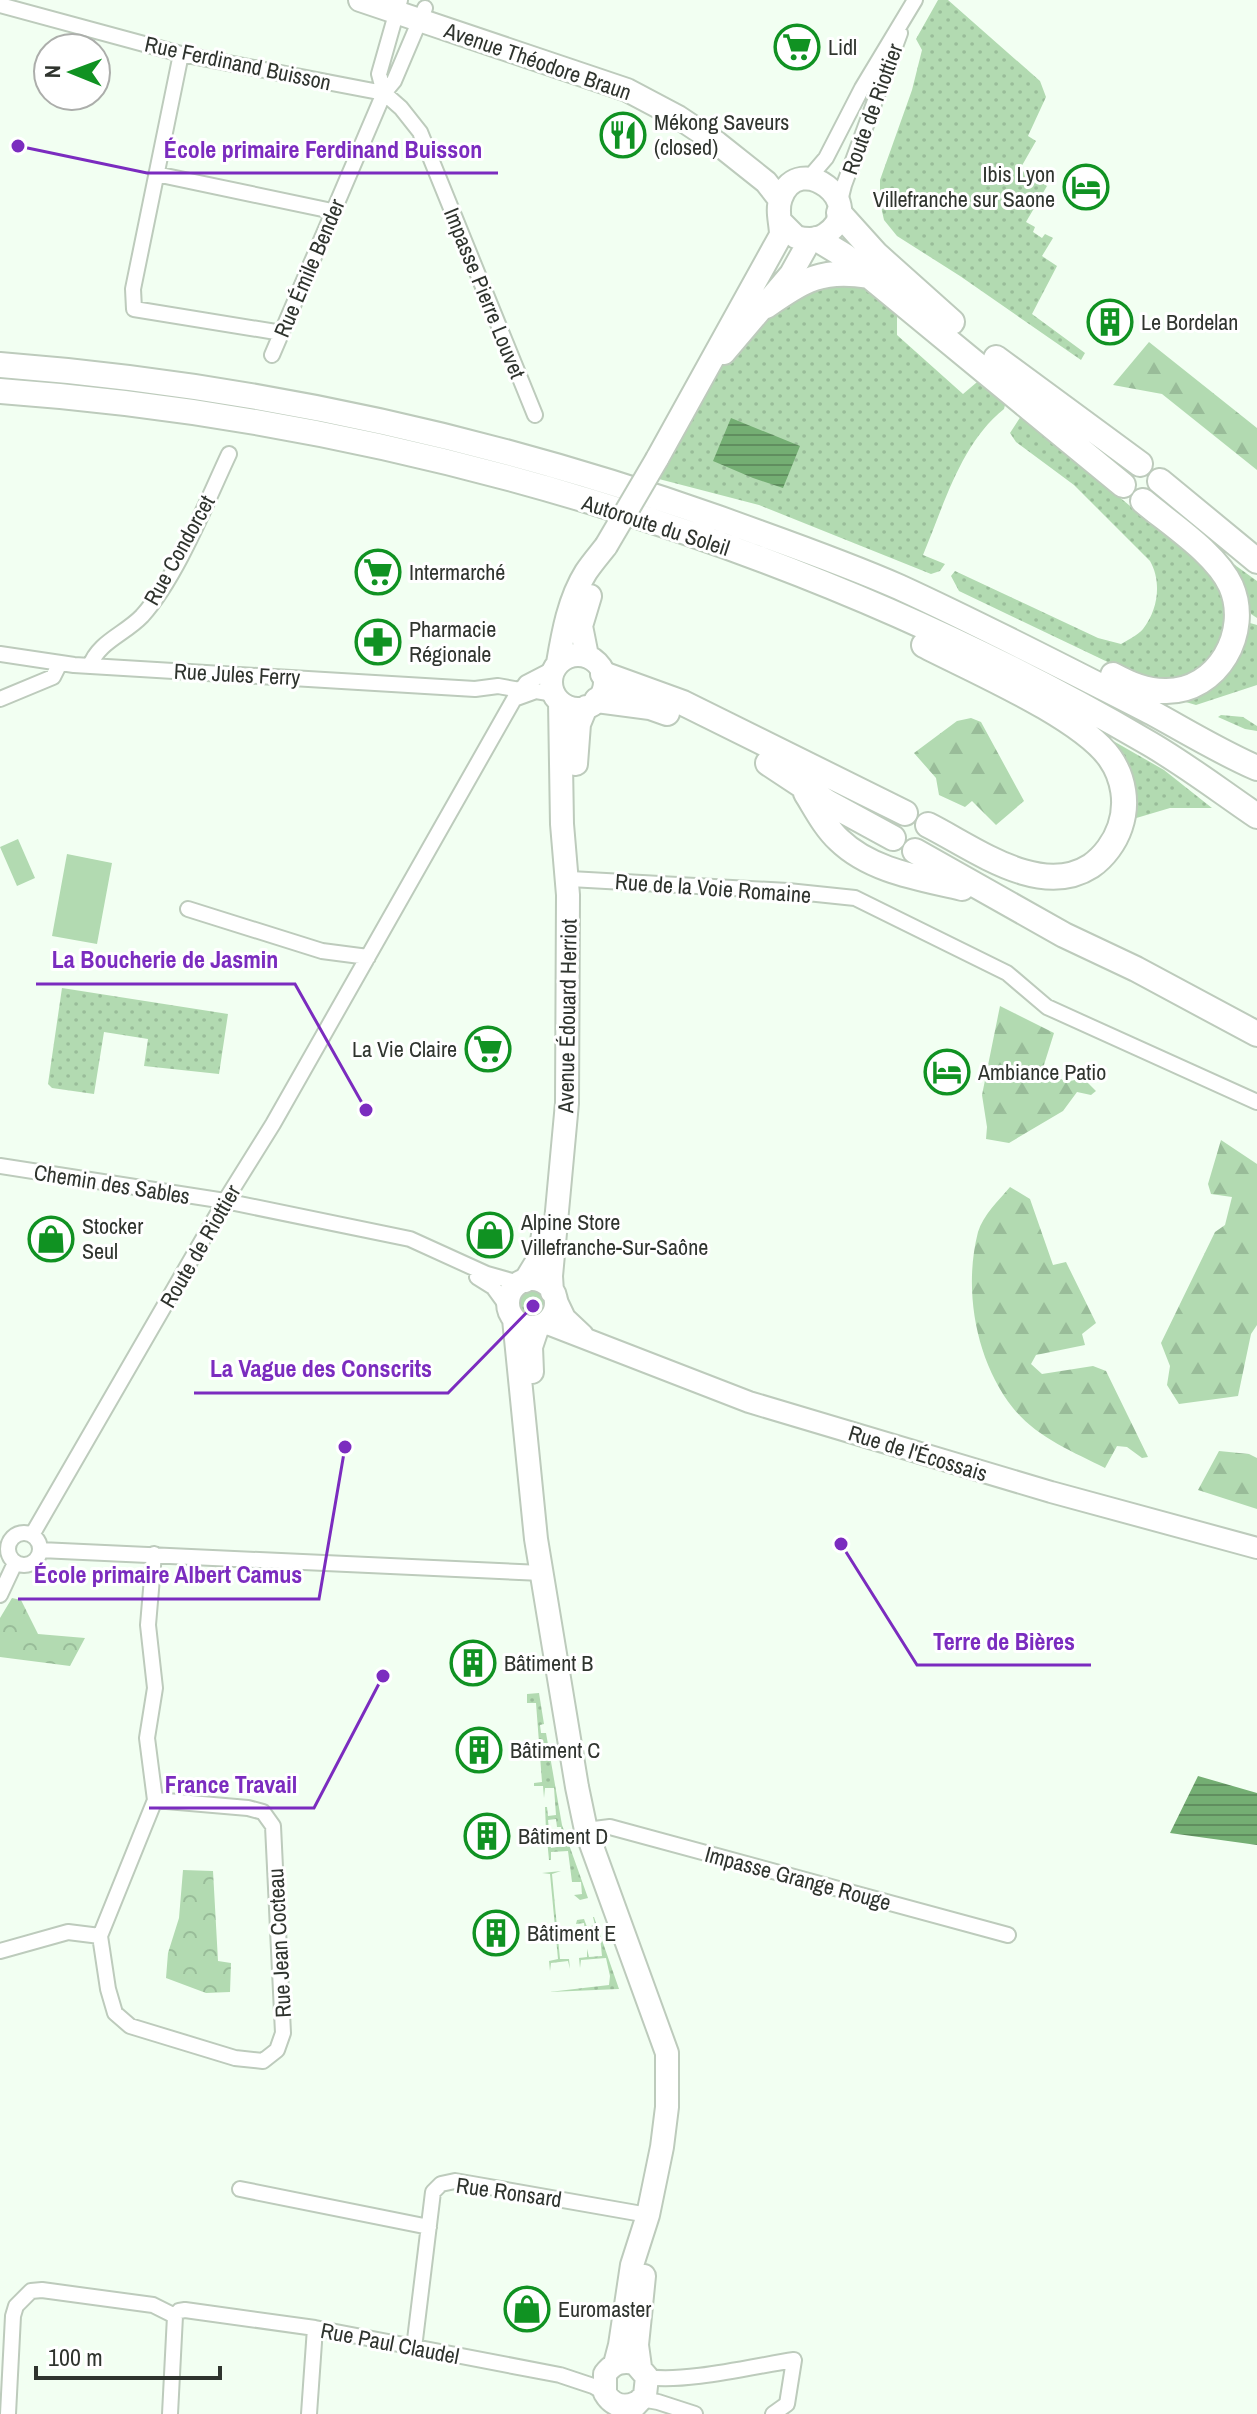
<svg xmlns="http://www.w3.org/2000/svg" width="1257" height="2414" viewBox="0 0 1257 2414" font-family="'Archivo Narrow',sans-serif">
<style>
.grass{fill:url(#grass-dots)}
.forest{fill:url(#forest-firs)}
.park{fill:url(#park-crowns)}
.pitch{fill:#b2dab1}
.water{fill:url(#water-rules)}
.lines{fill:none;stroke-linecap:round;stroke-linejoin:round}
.minor-casing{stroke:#bdcbbc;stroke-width:18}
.secondary-casing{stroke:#bdcbbc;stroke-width:24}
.primary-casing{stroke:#bdcbbc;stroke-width:26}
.motorway-casing{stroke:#bdcbbc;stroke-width:28}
.minor{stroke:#fff;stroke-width:14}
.secondary{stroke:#fff;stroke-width:20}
.primary{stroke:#fff;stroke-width:22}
.motorway{stroke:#fff;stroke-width:24}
.primary-bridge-casing{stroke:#bdcbbc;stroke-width:26;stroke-linecap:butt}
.primary-bridge{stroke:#fff;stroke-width:22}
.labels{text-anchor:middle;stroke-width:6;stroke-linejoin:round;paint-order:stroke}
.poi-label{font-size:22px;fill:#2f342e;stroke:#fff;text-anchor:start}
.street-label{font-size:22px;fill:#2f342e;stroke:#fff}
.leader{fill:none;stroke:#7b2cbf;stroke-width:3}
.callout-dot{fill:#7b2cbf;stroke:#fff;stroke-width:3}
.callout-label{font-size:24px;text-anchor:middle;font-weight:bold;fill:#7b2cbf;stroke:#fff;stroke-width:6;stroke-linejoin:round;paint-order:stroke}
</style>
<defs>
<pattern id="grass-dots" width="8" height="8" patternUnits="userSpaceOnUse" patternTransform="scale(2)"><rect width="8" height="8" fill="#b2dab1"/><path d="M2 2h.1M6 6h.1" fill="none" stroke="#99bc99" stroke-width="1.8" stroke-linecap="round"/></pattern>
<pattern id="forest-firs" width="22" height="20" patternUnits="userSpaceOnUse" patternTransform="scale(2)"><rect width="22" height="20" fill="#b2dab1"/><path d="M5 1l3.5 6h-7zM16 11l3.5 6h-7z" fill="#99bc99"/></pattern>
<pattern id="park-crowns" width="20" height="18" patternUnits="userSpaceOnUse" patternTransform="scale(2)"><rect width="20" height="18" fill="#b2dab1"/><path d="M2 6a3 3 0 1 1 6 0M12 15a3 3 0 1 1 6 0" fill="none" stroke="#99bc99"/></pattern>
<pattern id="water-rules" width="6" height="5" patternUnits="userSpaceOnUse" patternTransform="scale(2)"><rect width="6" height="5" fill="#74ae73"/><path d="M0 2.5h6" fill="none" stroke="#608e5f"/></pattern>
</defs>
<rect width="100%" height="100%" fill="#f2fff2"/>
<path class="grass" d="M938 0H948L1040 81 1046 97 1028 136 1036 141 1020 169 1047 186 1026 222 1035 227 1033 232 1042 238 1045 234 1053 238 1042 256 1057 266 1032 314 1085 353 1081 360 960 276 897 236 884 220 880 202V180L912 90 922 50 916 39Z
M812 283 865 285 897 306V335L963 394 983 377 1006 401 1004 409C961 443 944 505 923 555L945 564 940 571 931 574 759 505 655 478C698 404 735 326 812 283Z
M1023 413C1060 445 1097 479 1135 510 1161 531 1206 558 1220 589 1231 613 1224 638 1209 658 1191 683 1164 682 1137 676L959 591 951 576 955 571 1098 638 1121 644C1128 640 1138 635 1143 629 1158 610 1162 582 1150 561L1074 485 1016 442 1010 433Z
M1221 555 1257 581V618L1251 614C1242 586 1239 578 1221 555Z
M1250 623 1257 625V685L1196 705 1172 698Z
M1221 715 1243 717 1257 726V731L1245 729 1218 717Z
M1108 738 1164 770 1212 808H1170L1133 819C1140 786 1127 763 1108 738Z
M62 988 228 1014 219 1074 144 1066 148 1039 104 1032 94 1094 52 1088 48 1084Z
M529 1289 537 1290 545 1298 542 1313 535 1317 526 1316 520 1307V1294Z
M539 1693 544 1724 540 1725 541 1733H546L562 1825 588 1898 580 1900 574 1895 582 1894 581 1882H572L568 1851 551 1852V1860H549L547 1839H550L551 1848 563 1846 561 1827H557L556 1819 548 1820 549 1830H546L545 1807H547L548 1816 556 1815 554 1788H545L544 1798 543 1786H534V1783L542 1782 536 1703H527V1694Z
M561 1871 552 1874 560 1959H569L570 1969 568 1961 551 1963 550 1971 549 1961 558 1959 550 1874 542 1873Z
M593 1917H594L619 1989 549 1992 609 1985 610 1976 606 1958 581 1960 580 1968 579 1958 587 1957V1949L589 1957 602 1956 600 1937H596V1929L587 1930 586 1940 584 1923 576 1924 577 1920 584 1919 587 1927 595 1925Z"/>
<path class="forest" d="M1149 342 1257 428V470L1162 394 1113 385Z
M971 718 981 722 1024 801 996 825 972 801 965 807 939 795 936 778 914 753 957 721Z
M1000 1006 1054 1033 1043 1068 1066 1082 1083 1078 1096 1091 1091 1095 1077 1092 1063 1111 1009 1143 986 1139 987 1127 982 1095Z
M1221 1140 1257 1164V1325L1251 1334 1238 1396 1179 1404 1167 1385 1170 1366 1161 1343 1215 1232 1225 1225 1232 1197 1211 1194 1208 1184Z
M1010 1187 1030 1199 1053 1265 1066 1262 1096 1323 1082 1334 1085 1345 1036 1355 1031 1364 1042 1374 1093 1366 1106 1371 1148 1457 1142 1458 1127 1447 1117 1446 1105 1468C1073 1452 1036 1437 1013 1408 976 1361 963 1290 978 1232 983 1215 999 1200 1010 1187Z
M1219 1451 1249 1454 1257 1458V1509L1198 1490Z"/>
<path class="park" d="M12 1598 21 1600 38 1634 85 1638 70 1666 0 1657V1618Z
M183 1870 213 1871 218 1961 231 1963 230 1992 206 1993 166 1978 168 1953 179 1918Z"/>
<path class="pitch" d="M18 839 35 878 17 886 0 847Z
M67 854 112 863 97 944 52 936Z"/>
<path class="water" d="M731 418 800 446 783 488 753 478 713 461Z
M1198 1776 1257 1793V1845L1170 1833Z"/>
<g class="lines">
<g class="minor-casing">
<path id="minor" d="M0 5 181 54 384 93
M181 54 133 289 134 309 282 333
M384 93 401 108 420 132 535 415
M384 93 379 74 400 0
M156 174 332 211
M808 179 826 158 862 88 915 0
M839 205 844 185 900 33
M272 355 384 93 394 81 425 8
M0 654 74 665 475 689 498 686 520 690
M90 666C98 642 125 634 142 616 177 577 206 503 229 454
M0 699 53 677 60 663
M514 699 536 691 554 694
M570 879 788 891 855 898 1007 973 1047 1007 1257 1102
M188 909 322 951 368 957
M0 1166 225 1201 410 1239 487 1274 519 1283
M477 1277 493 1287 509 1309
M8 1549a16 16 0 1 1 32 0a16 16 0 1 1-32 0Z
M32 1535 225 1201 273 1124 513 701 526 683 555 668
M40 1550 542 1573
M154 1554 148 1625 155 1688 147 1738 155 1800 100 1936 108 1989 115 2013 130 2026 235 2058 263 2061 277 2050 283 2033 273 1826 263 1812 248 1808 155 1800
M0 1595 15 1563
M586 1830 610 1827 1008 1935
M0 1951 68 1932 100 1936
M240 2189 429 2227
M175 2316 179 2311 185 2310 315 2328 560 2375 593 2386 605 2393
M414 2348 433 2192 441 2184 455 2181 648 2215
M647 2377C685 2383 754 2366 794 2360L787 2404 773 2414
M641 2399 658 2402 695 2414
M8 2414 13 2316 16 2306 31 2291 42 2290 153 2305 175 2316
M170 2414 175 2316
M309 2414 315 2328"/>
</g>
<g class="secondary-casing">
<path id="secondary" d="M555 1297 565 1318 583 1335
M545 1323 749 1402 1051 1492 1257 1548"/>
</g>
<g class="primary-casing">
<path id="primary" d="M360 0 627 90 678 117 717 143 766 182 780 200
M724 353 791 274 810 240
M657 459 781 235C781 223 776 210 781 198 799 149 870 204 826 234 817 241 807 240 796 237L781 222
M551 682a27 27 0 1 1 54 0a27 27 0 1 1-54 0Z
M587 656 581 626 590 596
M558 663C563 633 569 599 586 572 592 563 599 555 606 546
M576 764 579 724 586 707
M508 1303a24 24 0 1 1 48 0a24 24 0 1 1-48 0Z
M525 1281 539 1258 543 1235
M552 1292 551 1276 567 1103 568 895 562 824 560 702
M514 1319 536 1539 577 1787 586 1830 667 2053V2107L662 2147 648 2215 632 2265 620 2345 615 2364
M532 1372 531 1347 538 1326
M640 2367 637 2345 644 2276
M627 2414 645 2395 647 2377 635 2363C622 2360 613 2363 605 2374V2393C612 2405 623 2409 636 2403"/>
</g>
<g class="motorway-casing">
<path id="motorway" d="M839 213 876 254 952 322
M817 239 845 256 1123 485
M766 306C804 280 822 268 869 276
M996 358 1140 464
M0 365C246 384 486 436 718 518 778 540 840 561 899 587 984 626 1067 669 1151 712 1186 731 1220 752 1257 768
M0 391C392 419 805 542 1145 741 1184 763 1220 791 1257 816
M1160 481 1257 561
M924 645C972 670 1080 716 1110 758 1124 778 1128 804 1120 827 1115 842 1104 857 1091 866 1040 899 974 848 928 825
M603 674 683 703 905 813
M1113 675C1130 684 1145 691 1165 691 1218 692 1251 632 1231 586 1216 553 1170 524 1143 501
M597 700 650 707 667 713
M768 763 827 802 893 838
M806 793C816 809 825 827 839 840 871 871 920 878 962 888
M915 851 1064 935 1136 969 1257 1034"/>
</g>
<use href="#minor" class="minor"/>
<use href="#secondary" class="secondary"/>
<use href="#primary" class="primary"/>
<use href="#motorway" class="motorway"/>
<g class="primary-bridge-casing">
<path id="primary-bridge" d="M606 546 657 459"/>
</g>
<use href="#primary-bridge" class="primary-bridge"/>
</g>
<defs>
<g id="supermarket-ring" transform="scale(2.3)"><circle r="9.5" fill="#fff" stroke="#109222" stroke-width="1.5"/><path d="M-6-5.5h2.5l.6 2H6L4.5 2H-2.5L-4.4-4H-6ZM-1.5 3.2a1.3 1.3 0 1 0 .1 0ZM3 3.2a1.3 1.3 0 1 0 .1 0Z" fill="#109222"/></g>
<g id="restaurant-ring" transform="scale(2.3)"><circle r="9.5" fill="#fff" stroke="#109222" stroke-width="1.5"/><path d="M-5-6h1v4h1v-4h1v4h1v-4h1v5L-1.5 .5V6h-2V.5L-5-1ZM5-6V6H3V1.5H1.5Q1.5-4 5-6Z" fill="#109222"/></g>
<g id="hotel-ring" transform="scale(2.3)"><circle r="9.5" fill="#fff" stroke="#109222" stroke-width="1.5"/><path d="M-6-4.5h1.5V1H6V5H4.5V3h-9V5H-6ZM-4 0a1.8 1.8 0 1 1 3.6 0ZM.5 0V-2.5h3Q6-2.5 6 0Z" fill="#109222"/></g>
<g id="building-ring" transform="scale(2.3)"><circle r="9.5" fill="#fff" stroke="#109222" stroke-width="1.5"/><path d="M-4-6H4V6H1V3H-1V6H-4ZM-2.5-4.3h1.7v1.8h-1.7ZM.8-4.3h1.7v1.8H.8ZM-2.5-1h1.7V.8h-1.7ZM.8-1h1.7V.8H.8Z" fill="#109222"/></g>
<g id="pharmacy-ring" transform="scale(2.3)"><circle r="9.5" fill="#fff" stroke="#109222" stroke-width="1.5"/><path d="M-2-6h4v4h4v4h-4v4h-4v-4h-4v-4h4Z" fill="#109222"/></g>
<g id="shop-ring" transform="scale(2.3)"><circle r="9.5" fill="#fff" stroke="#109222" stroke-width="1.5"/><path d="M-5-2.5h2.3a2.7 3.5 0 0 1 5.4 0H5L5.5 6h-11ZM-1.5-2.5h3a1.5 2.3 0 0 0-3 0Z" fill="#109222"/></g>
</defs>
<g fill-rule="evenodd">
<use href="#supermarket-ring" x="797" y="47"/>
<use href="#restaurant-ring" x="623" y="135"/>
<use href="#hotel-ring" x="1086" y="187"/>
<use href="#building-ring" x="1110" y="322"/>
<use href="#supermarket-ring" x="378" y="572"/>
<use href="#pharmacy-ring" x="378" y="642"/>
<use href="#supermarket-ring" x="488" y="1049"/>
<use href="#hotel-ring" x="947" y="1072"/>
<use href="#shop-ring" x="490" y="1235"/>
<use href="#shop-ring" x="51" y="1239"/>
<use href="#building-ring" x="473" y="1663"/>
<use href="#building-ring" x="479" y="1750"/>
<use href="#building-ring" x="487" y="1836"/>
<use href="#building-ring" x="496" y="1933"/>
<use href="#shop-ring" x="527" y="2309"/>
</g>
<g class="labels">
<g class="poi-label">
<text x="828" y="55">Lidl</text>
<text x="654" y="130">Mékong Saveurs<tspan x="654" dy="25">(closed)</tspan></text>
<text x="1055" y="182" text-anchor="end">Ibis Lyon<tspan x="1055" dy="25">Villefranche sur Saone</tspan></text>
<text x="1141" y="330">Le Bordelan</text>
<text x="409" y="580">Intermarché</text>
<text x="409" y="637">Pharmacie<tspan x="409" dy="25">Régionale</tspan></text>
<text x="457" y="1057" text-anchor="end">La Vie Claire</text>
<text x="978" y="1080">Ambiance Patio</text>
<text x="521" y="1230">Alpine Store<tspan x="521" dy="25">Villefranche-Sur-Saône</tspan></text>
<text x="82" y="1234">Stocker<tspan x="82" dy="25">Seul</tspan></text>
<text x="504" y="1671">Bâtiment B</text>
<text x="510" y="1758">Bâtiment C</text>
<text x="518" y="1844">Bâtiment D</text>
<text x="527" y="1941">Bâtiment E</text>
<text x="558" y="2317">Euromaster</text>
</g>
<g class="street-label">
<text transform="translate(538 61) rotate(19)" y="8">Avenue Théodore Braun</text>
<text transform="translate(238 63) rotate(12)" y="8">Rue Ferdinand Buisson</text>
<text transform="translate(872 109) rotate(-70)" y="8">Route de Riottier</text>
<text transform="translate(309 268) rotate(-67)" y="8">Rue Émile Bender</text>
<text transform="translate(485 293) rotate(68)" y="8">Impasse Pierre Louvet</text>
<text transform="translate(656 525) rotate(18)" y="8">Autoroute du Soleil</text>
<text transform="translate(179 550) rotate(-61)" y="8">Rue Condorcet</text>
<text transform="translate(237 674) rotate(3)" y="8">Rue Jules Ferry</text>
<text transform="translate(713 888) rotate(4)" y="8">Rue de la Voie Romaine</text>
<text transform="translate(567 1016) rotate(-89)" y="8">Avenue Édouard Herriot</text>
<text transform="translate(112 1184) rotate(9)" y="8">Chemin des Sables</text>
<text transform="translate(200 1246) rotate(-60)" y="8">Route de Riottier</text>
<text transform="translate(918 1453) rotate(17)" y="8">Rue de l'Écossais</text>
<text transform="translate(798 1878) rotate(15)" y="8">Impasse Grange Rouge</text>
<text transform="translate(279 1943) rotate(-93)" y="8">Rue Jean Cocteau</text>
<text transform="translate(509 2192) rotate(8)" y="8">Rue Ronsard</text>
<text transform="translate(390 2343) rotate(11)" y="8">Rue Paul Claudel</text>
</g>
</g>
<path class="leader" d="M18 146L147 173H498M366 1110L295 984H36M533 1306L448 1393H194M345 1447L319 1599H18M841 1544L917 1665H1091M383 1676L314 1808H149"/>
<g class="callout-dot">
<circle cx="18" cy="146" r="8"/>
<circle cx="366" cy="1110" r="8"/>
<circle cx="533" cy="1306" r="8"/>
<circle cx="345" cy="1447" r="8"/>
<circle cx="841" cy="1544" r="8"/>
<circle cx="383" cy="1676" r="8"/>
</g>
<g class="callout-label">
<text x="323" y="158">École primaire Ferdinand Buisson</text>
<text x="165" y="968">La Boucherie de Jasmin</text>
<text x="321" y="1377">La Vague des Conscrits</text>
<text x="168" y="1583">École primaire Albert Camus</text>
<text x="1004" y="1650">Terre de Bières</text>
<text x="231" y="1793">France Travail</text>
</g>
<g transform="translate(72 72) rotate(271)"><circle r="38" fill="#ffffff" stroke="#acaeab" stroke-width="2"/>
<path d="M0-6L14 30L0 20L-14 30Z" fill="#109222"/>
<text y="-12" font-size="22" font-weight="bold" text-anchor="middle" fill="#2f342e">N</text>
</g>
<path d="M36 2366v12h184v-12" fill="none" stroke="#2f342e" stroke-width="4"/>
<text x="48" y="2366" font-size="24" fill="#2f342e" stroke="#ffffff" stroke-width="6" paint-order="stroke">100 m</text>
</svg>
